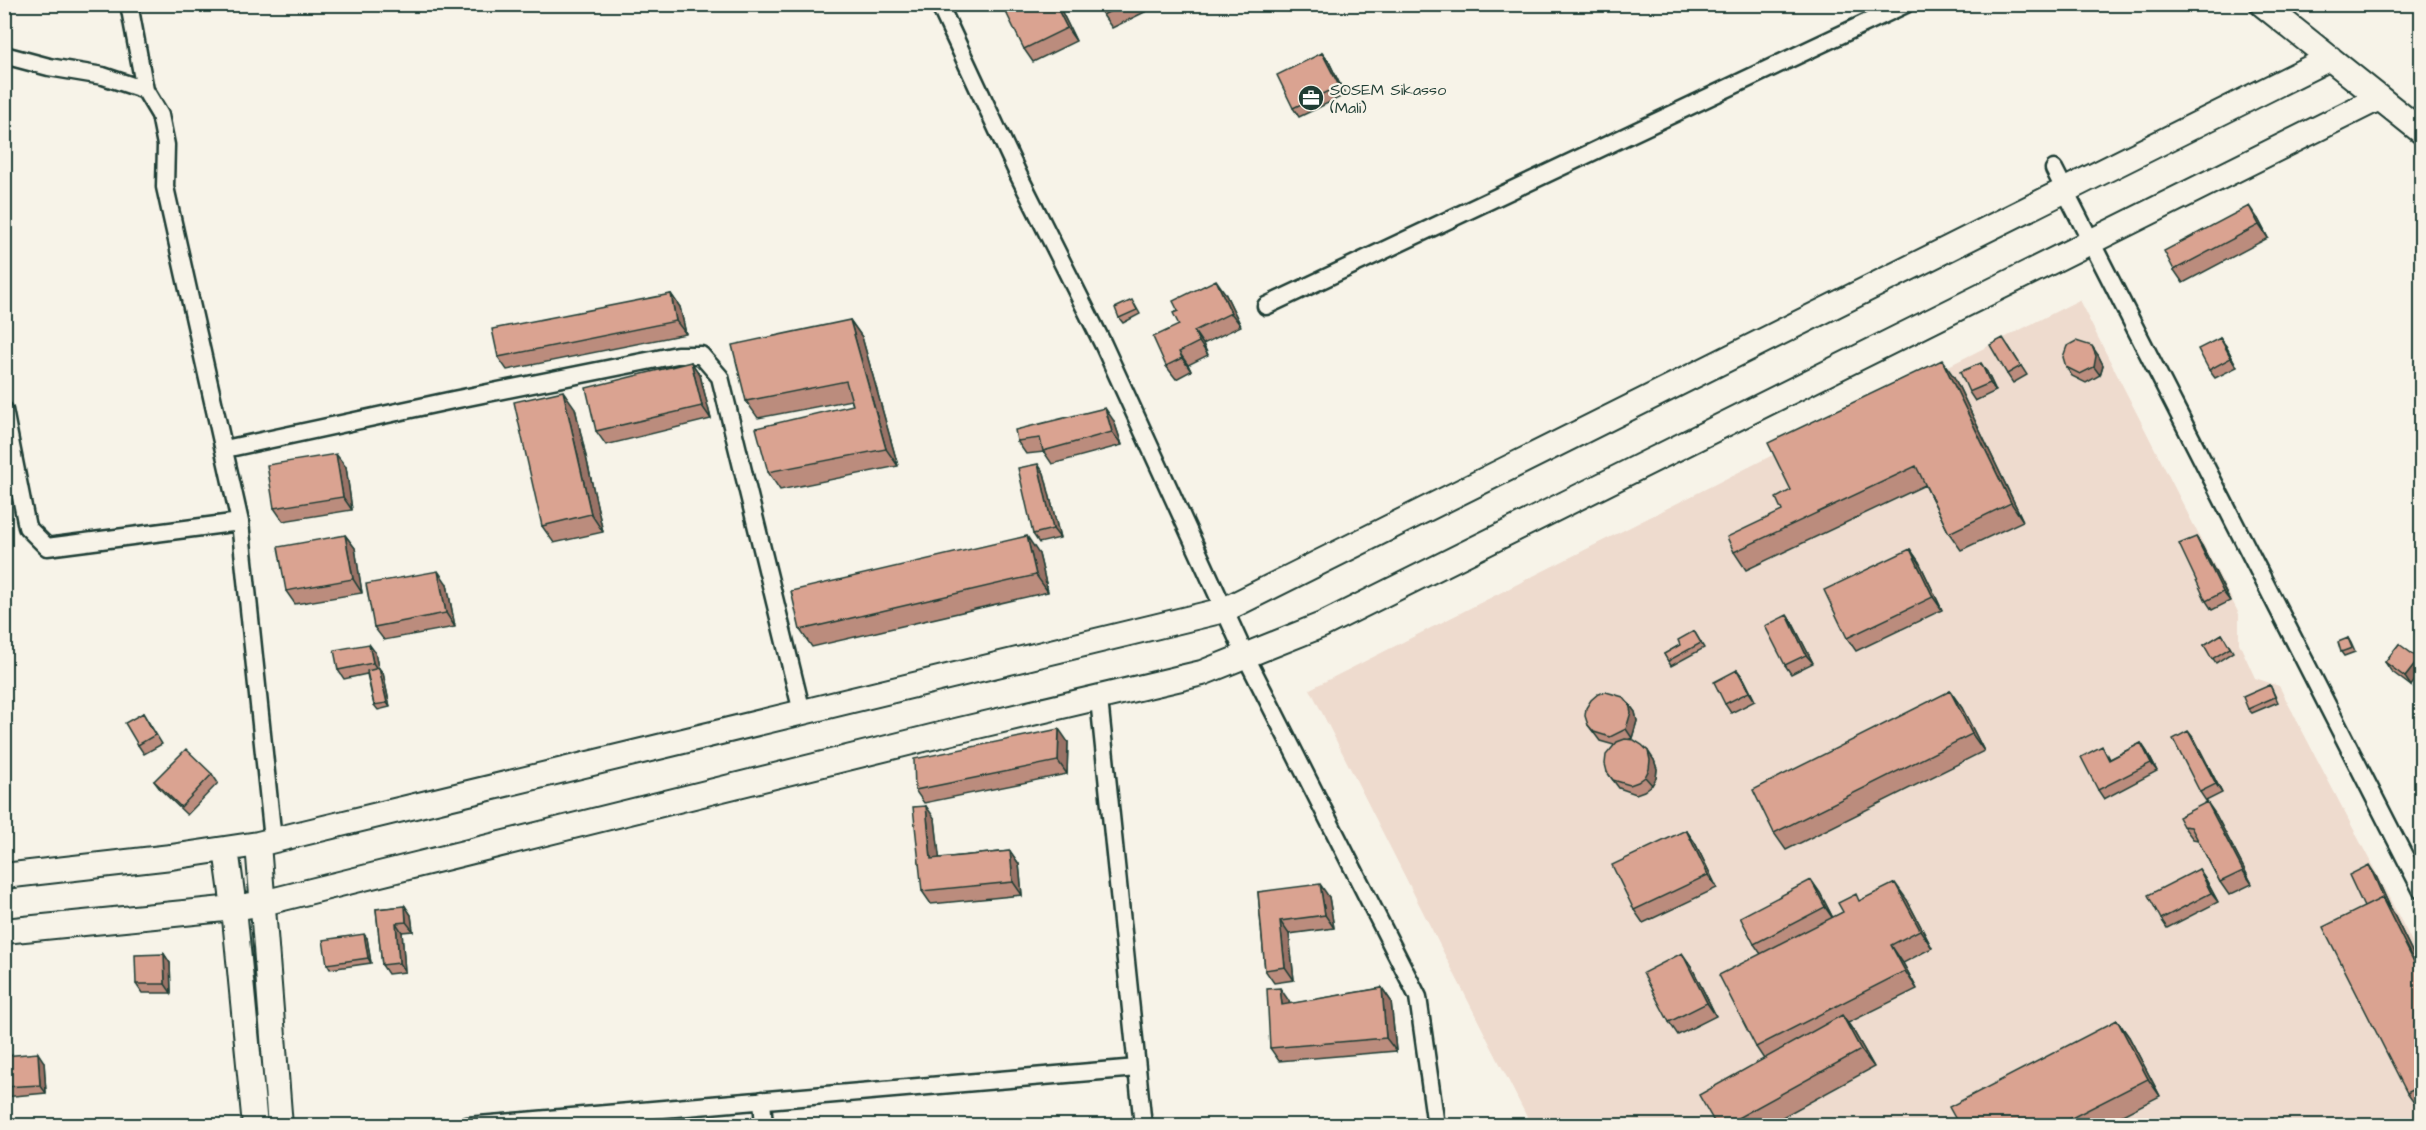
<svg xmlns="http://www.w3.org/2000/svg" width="2426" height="1130" viewBox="0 0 2426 1130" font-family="'Architects Daughter',sans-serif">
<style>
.built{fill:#eedbce}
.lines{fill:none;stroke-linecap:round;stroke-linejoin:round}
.street-casing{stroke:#1f3d34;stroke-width:21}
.secondary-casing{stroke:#1f3d34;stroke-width:28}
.street{stroke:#f7f3e8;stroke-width:16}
.secondary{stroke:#f7f3e8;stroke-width:24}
.wall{fill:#bb8c7d;stroke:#1f3d34;stroke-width:1.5}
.shaded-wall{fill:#997266;stroke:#1f3d34;stroke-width:1.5}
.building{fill:#daa391;stroke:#1f3d34;stroke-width:1.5}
.labels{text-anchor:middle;stroke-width:4.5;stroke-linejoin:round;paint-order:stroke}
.poi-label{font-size:16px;fill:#1f3d34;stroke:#f7f3e8;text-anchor:start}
</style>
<rect width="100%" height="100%" fill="#f7f3e8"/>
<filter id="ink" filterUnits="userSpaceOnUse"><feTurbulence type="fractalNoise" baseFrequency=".0167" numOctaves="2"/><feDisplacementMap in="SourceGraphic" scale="12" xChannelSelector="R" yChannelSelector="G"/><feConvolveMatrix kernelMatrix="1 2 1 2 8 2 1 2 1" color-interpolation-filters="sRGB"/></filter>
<g filter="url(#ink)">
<path class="built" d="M2079 300 2239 614V643L2255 678 2279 686 2421 959V1125H1531L1310 689Z"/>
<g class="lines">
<g class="street-casing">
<path id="street" d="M129 4 145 90
M939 4 1019 176 1103 344 1245 655 1418 997 1436 1126
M4 55 49 67 103 76 145 90 160 115 166 145 165 187 240 522 273 840
M2054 169 2422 891
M1266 306 1906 4
M4 410 27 527 47 547 240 522
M225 449 453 400 677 355H701L720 377 802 712
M1099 699 1143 1126
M762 1100 764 1126
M467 1126 1137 1068"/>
</g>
<g class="secondary-casing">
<path id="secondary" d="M2262 4 2422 132
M258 844 280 1126
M226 849 234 908 255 1126
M4 876 171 857 258 844 1224 610 2330 58
M4 931 234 908 263 903 960 730 1202 673 1322 625 2379 98"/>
</g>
<use href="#street" class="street"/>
<use href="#secondary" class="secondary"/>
</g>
<path class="wall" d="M1058 4 1076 41 1033 62 1024 49Z
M1097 4H1154L1155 7 1112 28 1103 15Z
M1322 53 1329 62 1345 95 1299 117 1293 108Z
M2258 219 2268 238 2183 283 2174 270Z
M1225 293 1241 326 1203 344 1208 355 1188 365 1191 371 1176 379 1166 366 1179 325Z
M671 294 680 307 686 334 507 370 498 357Z
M1135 305 1140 314 1123 323 1119 318Z
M850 320 862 337 898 466 780 490 768 472 853 405 851 400 758 418 746 401Z
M2220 338 2226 346 2237 367 2215 378 2209 370Z
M2009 347 2027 375 2013 383 2007 374Z
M2098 355 2103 365 2100 375 2086 383 2072 376 2066 367Z
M691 362 700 375 711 419 606 445 596 431Z
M1987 372 1996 391 1975 401 1969 392Z
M1954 377 2023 521 1961 550 1949 533 1925 485 1746 570 1734 552 1782 511 1791 490Z
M575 408 603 532 554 543 542 526Z
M1114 421 1122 445 1052 464 1044 452 1026 454 1017 441Z
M346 467 352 510 283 521 274 508Z
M1044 473 1060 538 1039 543 1033 534Z
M345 535 355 548 362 593 295 604 286 591Z
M2196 537 2202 546 2230 601 2212 610 2206 601Z
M1910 549 1919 562 1942 610 1856 651 1847 638Z
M1039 554 1048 592 812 647 800 630Z
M447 584 455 627 384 640 374 627Z
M1793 624 1813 663 1791 674 1785 665Z
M1694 631 1704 648 1671 666 1664 654 1680 645Z
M2222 634 2233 652 2216 663 2204 645Z
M2348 638 2351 643 2355 652 2344 656 2341 652Z
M2399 644 2411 686 2391 671 2385 662Z
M375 652 378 669 383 673 390 707 378 710 374 705 367 674 344 679 338 670Z
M1737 670 1744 679 1755 701 1731 713 1725 704Z
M2270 685 2278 702 2252 713 2248 709Z
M1950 691 1962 708 1984 751 1786 850 1774 833Z
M1629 704 1635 712 1637 721 1632 738 1628 740 1654 760 1657 769 1656 778 1652 785 1644 791 1636 794 1619 788 1607 772 1614 745 1600 741 1588 725Z
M143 713 162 744 144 754 138 745Z
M2195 740 2222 793 2206 801 2200 792Z
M1068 742 1067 774 924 803 915 790Z
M2141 743 2147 752 2157 771 2104 799 2098 790 2108 755 2110 759Z
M212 774 218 783 187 815 160 789 154 781Z
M2216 815 2252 884 2229 895 2220 882 2198 840 2193 839 2183 826Z
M935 819 939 858 1010 851 1019 864 1022 895 931 904 922 891Z
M1686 830 1695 843 1717 888 1643 923 1634 910Z
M2199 869 2205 878 2218 902 2167 928 2161 919Z
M2375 874 2391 909 2390 910 2394 915 2421 970V1109L2419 1110 2407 1093Z
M1811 880 1820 893 1833 918 1843 912 1861 901 1907 900 1932 948 1903 963 1917 989 1848 1023 1854 1032 1874 1067 1768 1125H1716L1764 1059 1756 1047 1761 954 1754 944Z
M1258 892 1329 897 1334 928 1289 934 1294 980 1274 983 1265 970Z
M405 906 411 915 413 931 402 932 405 972 388 974 382 965 376 909Z
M367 938 371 963 330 969 327 964Z
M164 954 170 963 171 993H142L136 984Z
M1691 966 1716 1016 1678 1035 1669 1022Z
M1382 988 1391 1001 1396 1051 1279 1061 1270 1048 1289 1001 1290 1004Z
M2117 1020 2129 1037 2160 1096 2103 1125H1959Z
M4 1056 44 1062 46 1093 4 1097Z"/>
<path class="shaded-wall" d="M1055 4H1058L1076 41 1067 28Z
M1322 53 1329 62 1345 95 1339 86Z
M2249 206 2258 219 2268 238 2259 225Z
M1216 280 1225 293 1241 326 1231 313Z
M671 294 680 307 686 334 676 321Z
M850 320 862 337 898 466 886 449Z
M1194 331 1203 344 1208 355 1199 342Z
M2220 338 2226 346 2237 367 2231 358Z
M2092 346 2098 355 2103 365 2100 375 2094 367Z
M1179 352 1188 365 1191 371 1182 358Z
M1942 360 1954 377 2023 521 2011 503Z
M691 362 700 375 711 419 702 406Z
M1981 363 1987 372 1996 391 1990 383Z
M563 391 575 408 603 532 591 514Z
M1105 408 1114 421 1122 445 1112 432Z
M336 454 346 467 352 510 343 497Z
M1038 464 1044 473 1060 538 1053 529Z
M345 535 355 548 362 593 353 579Z
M1027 536 1039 554 1048 592 1036 575Z
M2196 537 2202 546 2230 601 2223 592Z
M1910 549 1919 562 1942 610 1933 597Z
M438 571 447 584 455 627 446 613Z
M1787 615 1793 624 1813 663 1806 655Z
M369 644 375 652 379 672 373 663Z
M2419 659 2421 662V672L2411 686 2405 677Z
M379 668 383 673 390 707 387 703Z
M1737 670 1744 679 1755 701 1749 692Z
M1950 691 1962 708 1984 751 1972 734Z
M1629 704 1635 712 1637 721 1632 738 1626 729Z
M1059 729 1068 742 1067 774 1058 761Z
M2188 731 2195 740 2222 793 2216 784Z
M2141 743 2147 752 2157 771 2151 763Z
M1648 751 1654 760 1657 769 1656 778 1652 785 1645 777Z
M2207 802 2216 815 2252 884 2243 871Z
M926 806 935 819 941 872 931 859Z
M1686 830 1695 843 1717 888 1708 875Z
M1010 851 1019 864 1022 895 1013 882Z
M2369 865 2375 874 2391 909 2385 901Z
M2199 869 2205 878 2218 902 2211 893Z
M1811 880 1820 893 1834 920 1825 907Z
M1895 883 1907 900 1932 948 1920 930Z
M1320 884 1329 897 1334 928 1325 915Z
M2382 898 2394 915 2421 970V976Z
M405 906 411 915 413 931 406 922Z
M1280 921 1289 934 1294 980 1285 967Z
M396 923 402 932 405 972 399 963Z
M364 934 367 938 371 963 368 958Z
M1891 945 1903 963 1917 989 1905 971Z
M1682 953 1691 966 1716 1016 1707 1003Z
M164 954 170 963 171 993 165 984Z
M1280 988 1289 1001 1291 1018 1282 1005Z
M1382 988 1391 1001 1396 1051 1386 1038Z
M1842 1015 1854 1032 1874 1067 1861 1050Z
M2117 1020 2129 1037 2160 1096 2148 1079Z
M38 1053 44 1062 46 1093 40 1085Z"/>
<path class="building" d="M1002 4H1055L1067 28 1024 49Z
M1097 4H1124L1103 15Z
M1322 53 1339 86 1293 108 1277 75Z
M2249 206 2259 225 2174 270 2164 251Z
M1216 280 1231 313 1194 331 1199 342 1179 352 1182 358 1166 366 1153 337 1179 325 1173 313 1178 311 1173 301Z
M671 294 676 321 498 357 492 329Z
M1132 300 1137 310 1119 318 1115 308Z
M850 320 886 449 768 472 756 428 853 405 846 381 746 401 732 345Z
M2003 338 2021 366 2007 374 1990 345Z
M2220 338 2231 358 2209 370 2198 349Z
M2076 341 2092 346 2096 356 2094 367 2080 374 2066 367 2063 357 2067 346Z
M1942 360 2011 503 1949 533 1916 466 1734 552 1727 537 1782 511 1776 498 1791 490 1768 443Z
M691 362 702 406 596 431 586 388Z
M1981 363 1990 383 1969 392 1960 372Z
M563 391 591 514 542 526 514 402Z
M1105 408 1112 432 1043 451 1040 438 1017 441 1015 430Z
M336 454 343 497 274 508 267 465Z
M1038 464 1053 529 1033 534 1018 468Z
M345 535 353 579 286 591 278 547Z
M1027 536 1036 575 800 630 791 591Z
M2196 537 2223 592 2206 601 2179 544Z
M1910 549 1933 597 1847 638 1824 590Z
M438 571 446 613 374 627 366 584Z
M1787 615 1806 655 1785 665 1765 626Z
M1694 631 1701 643 1668 661 1664 654 1680 645 1678 640Z
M2222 634 2230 648 2212 659 2204 645Z
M2348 638 2352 648 2341 652 2338 642Z
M369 644 373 663 338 670 334 650Z
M2399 644 2419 659 2405 677 2385 662Z
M379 668 387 703 374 705 367 671Z
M1737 670 1749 692 1725 704 1714 682Z
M2270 685 2275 697 2248 709 2243 697Z
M1950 691 1972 734 1774 833 1753 790Z
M1606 692 1623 697 1629 704 1631 712 1626 729 1610 737 1594 732 1588 725 1585 716 1586 708 1591 700 1598 694Z
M143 713 155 735 138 745 125 723Z
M1059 729 1058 761 915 790 914 759Z
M2188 731 2216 784 2200 792 2173 739Z
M1625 739 1634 740 1642 745 1648 751 1650 760 1649 769 1645 777 1638 782 1630 785 1613 780 1607 772 1605 764 1606 755 1617 742Z
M2141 743 2151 763 2098 790 2081 757 2102 746 2109 760Z
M186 749 212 774 181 807 154 781Z
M2207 802 2243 871 2220 882 2191 827 2183 826 2178 817Z
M926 806 931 859 1010 851 1013 882 922 891 913 807Z
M1686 830 1708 875 1634 910 1612 865Z
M2369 865 2385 901H2384L2382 898 2364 907 2349 875Z
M2199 869 2211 893 2161 919 2148 895Z
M1811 880 1825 907 1754 944 1740 917Z
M1895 883 1920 930 1891 945 1905 971 1756 1047 1719 975 1843 912 1838 903 1856 894 1859 901Z
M1320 884 1325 915 1280 921 1285 967 1265 970 1258 892Z
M2382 898 2421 976V1086L2407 1093 2323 927Z
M405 906 406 922 396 923 399 963 382 965 376 909Z
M364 934 368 958 327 964 323 940Z
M1682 953 1707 1003 1669 1022 1643 973Z
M164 954 165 984H136L135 955Z
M1280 988 1282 1005 1382 988 1386 1038 1270 1048 1267 989Z
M1842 1015 1861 1050 1725 1125H1716L1699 1095Z
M2117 1020 2148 1079 2058 1125H1959L1949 1107Z
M38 1053 40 1085 4 1087V1056Z"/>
</g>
<defs>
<g id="office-disc" transform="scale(1.35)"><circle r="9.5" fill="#1f3d34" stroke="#f7f3e8"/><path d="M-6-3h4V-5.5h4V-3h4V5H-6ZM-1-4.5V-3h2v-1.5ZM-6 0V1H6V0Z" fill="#fff"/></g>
</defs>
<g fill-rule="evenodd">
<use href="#office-disc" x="1311" y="98"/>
</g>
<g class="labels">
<g class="poi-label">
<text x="1330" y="95">SOSEM Sikasso<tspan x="1330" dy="18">(Mali)</tspan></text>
</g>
</g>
<rect width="2426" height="1130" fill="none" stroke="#f7f3e8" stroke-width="24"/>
<rect x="12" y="12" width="2402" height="1106" fill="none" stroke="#1f3d34" stroke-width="2" filter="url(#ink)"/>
</svg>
